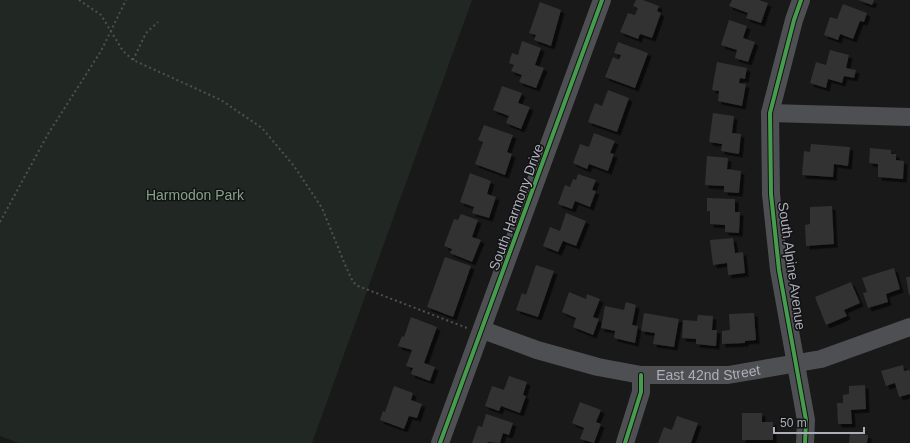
<svg xmlns="http://www.w3.org/2000/svg" width="910" height="443" viewBox="0 0 910 443" font-family="Helvetica,sans-serif">
<style>
.green{fill:#212823}
.building{fill:#323233;filter:url(#shadow)}
.lines{fill:none;stroke-linecap:round;stroke-linejoin:round}
.path{stroke:#4f5053;stroke-width:2;stroke-dasharray:2 3;stroke-linecap:butt}
.minor{stroke:#4e4f52;stroke-width:18}
.cycleway-casing{stroke:#131315;stroke-width:6}
.cycleway{stroke:#469c4c;stroke-width:4}
.labels{text-anchor:middle;stroke-width:3;stroke-linejoin:round;paint-order:stroke}
.park-label{font-size:14px;fill:#84a289;stroke:#131315}
.street-label{font-size:14px;fill:#acaeb9;stroke:#131315}
</style>
<defs>
<filter id="shadow"><feDropShadow dx="3.5" dy="3.5" stdDeviation="0" flood-color="#0009"/></filter>
</defs>
<rect width="100%" height="100%" fill="#191919"/>
<path class="green" d="M0 0H472L312 443H19L0 436Z"/>
<path class="building" d="M636 0H643L659 6 657 11 661 13 652 38 640 34 638 39 620 32 628 13 635 15 638 8 633 6Z
M732 0H759L768 3 761 23 746 18 748 13 729 6Z
M858 0H874L872 5Z
M540 2 561 10 551 46 534 40 536 35 529 33Z
M843 4 867 13 864 22 860 21 853 39 840 34 838 40 824 35 830 17 837 19Z
M729 20 747 26 743 38 755 42 748 62 735 58 737 50 721 45Z
M522 41 541 48 535 65 544 68 536 88 519 82 522 75 511 71 514 65 509 63 512 53 518 55Z
M618 42 648 53 635 88 605 77 613 57 619 60 621 55 614 53Z
M830 50 849 55 846 68 856 70 854 78 844 76 842 83 828 79 826 88 810 83 816 62 826 65Z
M717 62 747 68 745 79 740 78 739 83 746 84 742 106 718 101 719 91 712 90Z
M502 86 522 93 518 103 530 107 521 129 506 123 509 116 493 110Z
M608 90 629 98 617 132 588 122 595 103 602 106Z
M713 113 734 116 732 133 741 134 739 154 721 151 722 144 709 142Z
M484 125 513 135 507 152 512 154 505 175 475 164 483 142 478 140Z
M594 133 615 141 610 153 614 154 608 171 589 164 587 169 573 163 580 144 589 147Z
M811 144 850 147 848 166 834 164 833 177 802 175 804 151 810 152Z
M870 148 891 150V154H896V160L904 161 903 179 878 177V164L869 163Z
M707 156 728 158 727 169 741 171 739 193 724 192V186L705 185Z
M470 173 491 181 487 194 496 197 489 218 472 213 474 207 460 202Z
M578 174 596 180 592 190 596 191 590 207 575 201 572 209 558 204 565 185 570 187 573 179 576 180Z
M707 198 735 199V212H740L739 233 725 232V225L710 224V211H707Z
M832 206 834 244 806 246 805 225 810 224V207Z
M566 213 586 221 576 246 563 241 558 252 543 246 550 227 560 231Z
M461 214 478 220 472 237 481 240 472 262 450 253 452 249 444 246 454 219 458 220Z
M733 238 735 253 743 252 745 273 728 275 727 263 713 265 710 240Z
M445 257 471 266 453 317 427 307Z
M536 265 554 271 538 317 516 310 522 293 526 295Z
M894 268 900 289 886 294 888 302 868 308 863 293 867 292 862 278Z
M906 277H910V295H909Z
M851 282 860 303 844 310 847 316 826 325 815 297Z
M569 292 586 299 587 294 600 299 593 317 599 319 593 335 573 327 576 318 562 312Z
M626 302 636 305 632 325 638 326 635 343 614 338 615 331 601 328 605 306 624 310Z
M644 313 679 319 674 347 653 344 655 333 641 331Z
M754 313 756 340 745 341V343L722 344V331L730 330 729 314Z
M698 315 713 316 712 330H717L716 346 696 344V339L682 338 683 320 697 321Z
M411 317 437 327 424 363 435 367 430 381 411 374 413 368 406 366 412 350 398 346 402 336 404 337Z
M903 365 904 371 909 370 910 372V394L899 397 895 383 886 386 881 371Z
M509 376 527 382 523 395 526 396 520 413 501 406 499 411 485 406 492 386 504 390Z
M865 385 866 409 851 410 852 424H838L837 403H843V395L849 394V386Z
M394 386 413 393 411 400 422 404 417 418 409 416 404 429 380 420 383 411 385 412Z
M580 402 601 410 596 422 601 424 594 443 580 439 584 428 572 423Z
M742 413H762V422H773V440H742Z
M486 414 513 423 509 435 503 433 500 443 488 442 487 443H472L478 426 482 427Z
M677 416 698 423 691 443H658L664 427 672 430Z
M850 433 868 435 867 443H849Z"/>
<g class="lines">
<path class="path" d="M79 0 101 15 123 51 133 60 221 100 262 128 294 166 322 208 346 267 353 282 358 286 467 328
M133 60 146 33 158 22
M0 222 48 134 101 51 126 0"/>
<g class="minor">
<path d="M801 0 794 20 770 113 771 194 779 270 806 420 805 443"/>
<path d="M770 113 910 117"/>
<path id="s1" d="M483 330 537 350 598 367 641 375H728L821 359 910 327"/>
<path d="M440 443 602 0"/>
<path d="M625 443 641 392V375"/>
</g>
<g class="cycleway-casing">
<path id="cycleway" d="M801 0 794 20 770 113 771 194 779 270 806 420 805 443
M440 443 602 0
M625 443 641 392V375"/>
</g>
<use href="#cycleway" class="cycleway"/>
</g>
<g class="labels">
<g class="park-label">
<text x="195" y="200">Harmodon Park</text>
</g>
<g class="street-label">
<text transform="translate(516 207) rotate(-70)" y="5">South Harmony Drive</text>
<text transform="translate(792 266) rotate(82)" y="5">South Alpine Avenue</text>
<text dy="5" stroke="none"><textPath href="#s1" startOffset="232">East 42nd Street</textPath></text>
</g>
</g>
<path d="M774 427v6h90v-6" fill="none" stroke="#acaeb9" stroke-width="2"/>
<text x="780" y="427" font-size="12" fill="#acaeb9" stroke="#131315" stroke-width="3" paint-order="stroke">50 m</text>
</svg>
